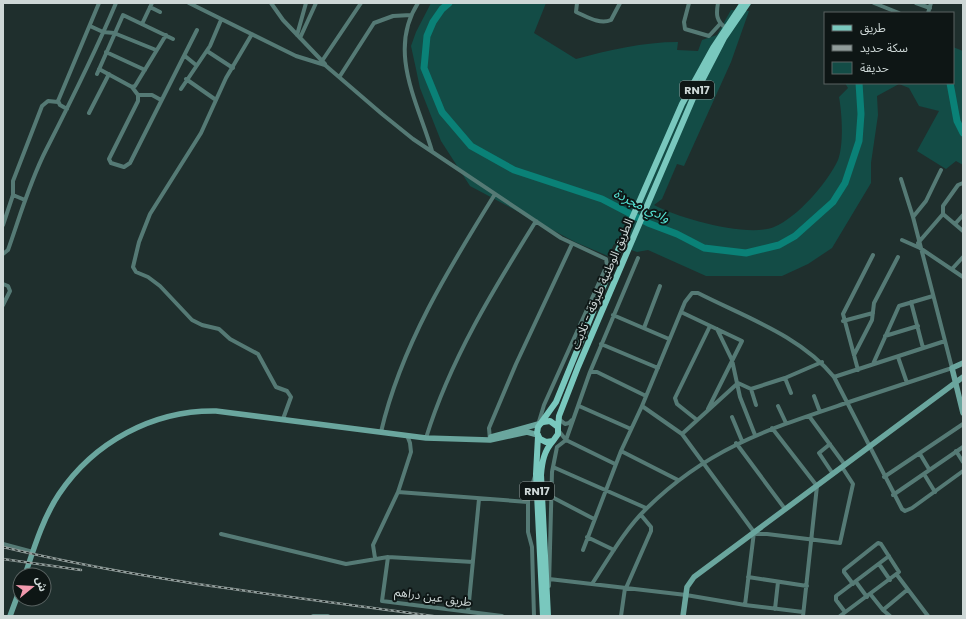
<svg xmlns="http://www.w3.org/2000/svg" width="966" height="619" viewBox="0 0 966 619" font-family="Poppins,'Noto Sans Arabic',sans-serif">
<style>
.green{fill:#134c46}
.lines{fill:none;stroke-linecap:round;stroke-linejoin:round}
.river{stroke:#0a8177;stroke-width:7}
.street{stroke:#557a75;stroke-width:4}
.secondary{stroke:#6aa69e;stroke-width:5.5}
.primary{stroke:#79c8be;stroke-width:6}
.rail-casing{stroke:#909c9a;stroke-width:2.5}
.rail{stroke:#0e1615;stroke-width:1;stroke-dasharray:3;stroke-linecap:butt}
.labels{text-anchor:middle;stroke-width:4;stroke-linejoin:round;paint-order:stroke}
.shield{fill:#0e1615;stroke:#949d9c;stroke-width:1}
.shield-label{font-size:11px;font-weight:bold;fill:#cdd7d6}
.street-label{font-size:12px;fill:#cdd7d6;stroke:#0e1615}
.water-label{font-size:13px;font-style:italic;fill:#56e5d6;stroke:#0e1615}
</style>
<rect width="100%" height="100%" fill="#1f2f2d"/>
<path class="green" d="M431 3H546L534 33 576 59C609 50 643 42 678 42L677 50 698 51 702 40 717 35 731 10 749 11 731 62 684 166 677 164 662 199 654 205C678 218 748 238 774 227 797 218 828 182 838 160 844 144 842 113 839 97L848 88 845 83H953V47L963 51V165L956 161 946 169 917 151 939 111 919 106 909 88 899 84 877 96 878 115 871 163V183L832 248 808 264 782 276H706L648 250 637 252 614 244 608 256 575 242 470 186 441 141 420 88 416 69 411 46 416 32Z"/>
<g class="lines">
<path class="river" d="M449 3 442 9 433 22 427 36 424 68 442 112 471 146 514 170 602 199 648 223 677 234 704 248 746 253 779 245 795 236 833 202 845 183 859 141 861 114 859 83
M950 83 957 121 963 133"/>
<path class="street" d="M189 3 296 56 325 65 382 114 413 139 561 238 606 259 607 265 544 405 538 425
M271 3 283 20 325 64
M418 3C387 51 418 103 432 151
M577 3 576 12C586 16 599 25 611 20L620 3
M689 3 684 22 685 29 709 36 720 24
M718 3C716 14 716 21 726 28
M874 3 899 13
M916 3 930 8
M150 7 160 12
M928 13 931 3
M142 24 152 3
M90 26 103 32 114 33 156 50
M252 34 226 78 201 133 150 214 139 242 133 267 136 272 148 277 160 286 192 320 202 325 219 329 230 339 258 354 276 387 287 391 291 397 283 419
M297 35 306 3
M300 38 316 3
M207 51 233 68
M106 52 145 70
M185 56 196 65
M322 61 361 3
M99 69 132 87 135 86 166 35
M97 74 123 15 173 39
M340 76 374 23 393 16 411 15
M186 79 216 100
M132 87 138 95V101L109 159 111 163 124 167 130 163 197 30
M181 89 210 46 221 20
M138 95H152L161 100
M67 109 60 105 58 101 99 3
M89 113 109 74
M13 195V181L42 106 48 101 58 102
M943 214 963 231
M913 217 926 201 941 170
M955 224 963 215
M3 225 13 195 25 200
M902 240 920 248 963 277
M918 243 943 214V206L958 185 963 183
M3 254 8 250C20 216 30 181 46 150 71 101 95 53 116 3
M952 269 963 257
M3 284 8 286 10 291 3 305
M911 302 923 348
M681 312 742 341 708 409
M613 315 669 339
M843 321 873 313
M644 328 660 286
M717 329 732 360 740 397 755 435
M885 336 918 326
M601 344 658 368
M854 355 872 320 874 303 898 257
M898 357 907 383
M873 364 899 306 933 296
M858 370 843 314 873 255
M590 372H597L646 396
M834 377 945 341
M785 378 791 393
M738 383 751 389 785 378 822 362
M751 389 756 405
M814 396 820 412
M579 406 631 429
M642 406 682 434 754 532 745 605
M778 406 786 423
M809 416 845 465
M732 417 742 441
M559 419 565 424 569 423 572 420
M697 420 677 404 675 398 710 326
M772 428 817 486 803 616
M558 430 566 440 615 464
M381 432C401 346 449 268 495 194
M682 434 738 383
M426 438C450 360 493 290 536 221
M490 440 489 428 516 364 572 244
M736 443 785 509
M830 444 819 453 833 474
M621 451 678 480
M956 451 963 462
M920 454 929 469
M553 467 646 508
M924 474 935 492
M884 477 963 424
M398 492 528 502
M893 495 963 447
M550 496 594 519
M221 534 346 564 388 557 473 562
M754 534H767L840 543 853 484 842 467
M587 537 614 550
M3 544 33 552
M583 550 621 451 642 406 685 302 692 293H698C745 317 801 336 834 377L902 509 905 511 912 508 963 471
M388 557 382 601 502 616
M375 558 373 545 398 492 411 452 410 443 407 435
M879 564 890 580
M897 575 928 616
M748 577 807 586
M549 579 686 595 745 605 803 612
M856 582 867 597
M592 584C609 558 625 529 647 508 707 449 766 430 843 404 879 392 916 380 952 368L913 217 901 179
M549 586 552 472 557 447 566 440 590 372 638 258
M626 588 651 531V527L641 515
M871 595 883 610 890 616
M775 609 778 582
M883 610 907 590
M468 612 479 499
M845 612 836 600V596L889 556
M313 616H328
M534 616 532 547 528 532V498L535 476
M621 616 625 588
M840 616 899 572 881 544 878 543 844 570V572L853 584"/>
<path class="secondary" d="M963 363 952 368 963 413
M491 437 542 423
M25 575C34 548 43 518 59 494 94 442 153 410 216 411L426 438 490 440 527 432 538 435
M10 616 20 589
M683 616 687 587 694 577 963 377"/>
<path class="primary" d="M543 422 550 421 558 427V434L553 441 546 442 540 439 537 433 538 427 556 402 619 248 682 104 713 48 743 3
M558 427 559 416 578 367 694 96 724 38 748 3
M538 436 536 474 543 616
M548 616 541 475C542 462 544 451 553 441"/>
<g class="rail-casing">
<path id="rail" d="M3 547C144 581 289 596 433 616
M3 559 81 570"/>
</g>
<use href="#rail" class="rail"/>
</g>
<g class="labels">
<g class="shield">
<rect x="680" y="81" width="34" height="18" rx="3"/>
<rect x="520" y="482" width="34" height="18" rx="3"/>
</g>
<g class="shield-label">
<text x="697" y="94">RN17</text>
<text x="537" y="495">RN17</text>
</g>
<g class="street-label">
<text transform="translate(602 284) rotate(-67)" y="4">الطريق الوطنية طبرقة - تلابت</text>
<text transform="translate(433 597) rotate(8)" y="4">طريق عين دراهم</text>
</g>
<g class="water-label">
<text transform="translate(642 205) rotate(26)" y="5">وادي مجردة</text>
</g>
</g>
<rect width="966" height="619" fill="none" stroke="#cdd7d6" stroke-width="8"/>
<rect x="824" y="12" width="130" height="72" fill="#0e1615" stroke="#5a6362"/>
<rect x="832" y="25" width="20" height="6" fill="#79c8be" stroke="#5a6362"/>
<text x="860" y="32" font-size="12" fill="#cdd7d6">طريق</text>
<rect x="832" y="45" width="20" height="6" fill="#909c9a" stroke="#5a6362"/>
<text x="860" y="52" font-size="12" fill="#cdd7d6">سكة حديد</text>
<rect x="832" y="62" width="20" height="12" fill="#134c46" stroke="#5a6362"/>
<text x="860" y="72" font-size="12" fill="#cdd7d6">حديقة</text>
<g transform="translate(32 587) rotate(72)"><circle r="19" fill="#0e1615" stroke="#5a6362"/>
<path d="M0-3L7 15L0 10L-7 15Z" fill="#f29aae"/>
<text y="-6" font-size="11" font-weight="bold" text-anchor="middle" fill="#cdd7d6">ش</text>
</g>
</svg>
